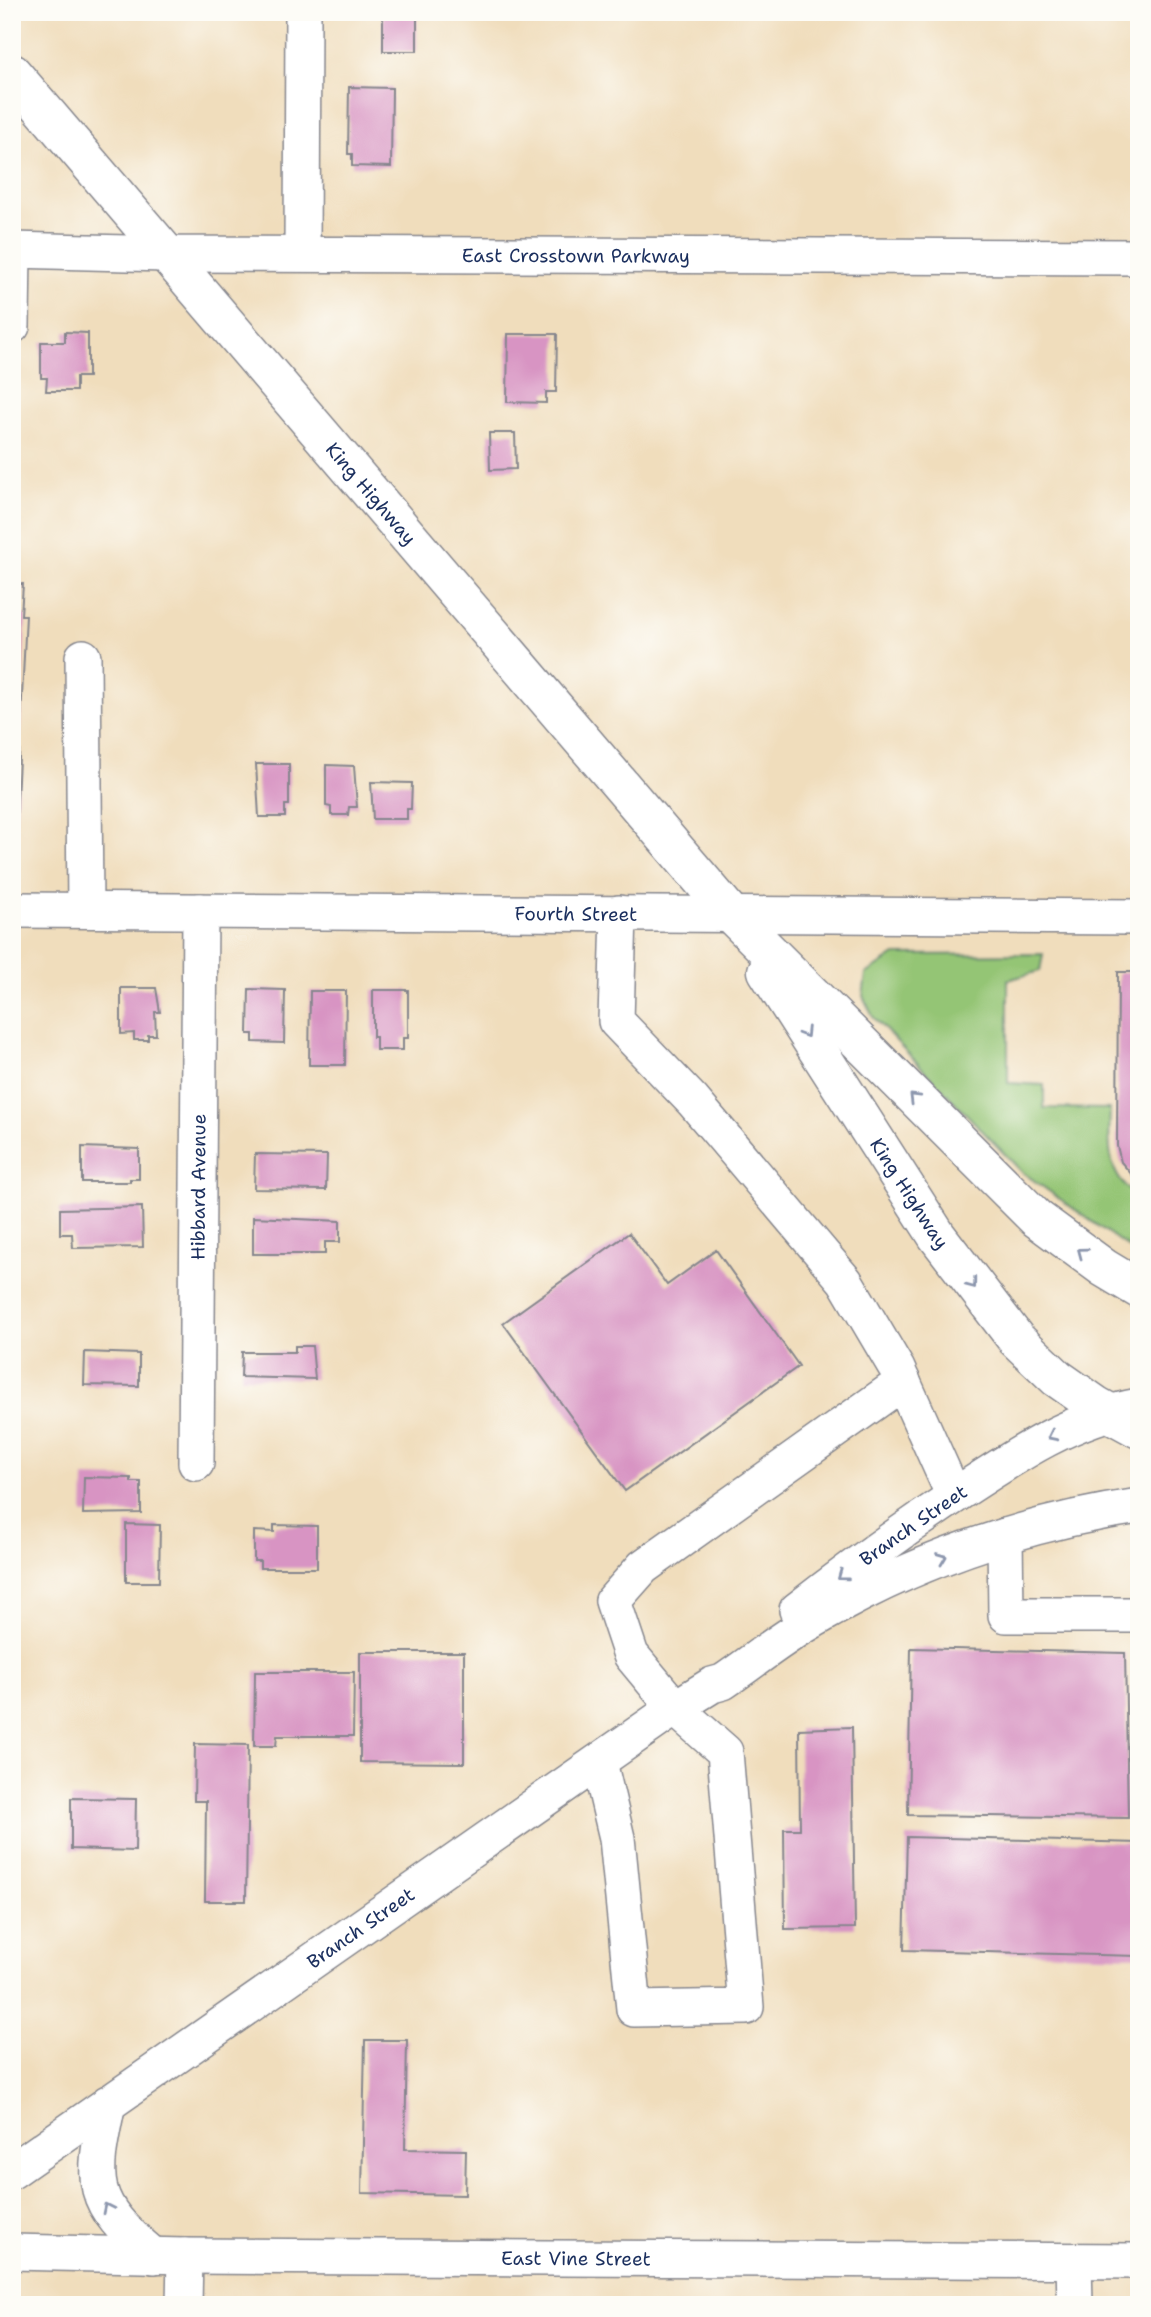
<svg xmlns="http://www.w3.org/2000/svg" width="1151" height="2317" viewBox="0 0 1151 2317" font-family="'Shantell Sans',sans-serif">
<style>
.green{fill:#94c575;stroke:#587a6a;stroke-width:2}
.building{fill:#d894c3}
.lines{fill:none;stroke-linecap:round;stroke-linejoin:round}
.minor-casing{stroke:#86868d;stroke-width:38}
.major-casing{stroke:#86868d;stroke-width:41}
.minor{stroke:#fff;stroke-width:35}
.major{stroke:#fff;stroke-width:38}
.oneway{stroke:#8d97ae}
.labels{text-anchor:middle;stroke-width:5;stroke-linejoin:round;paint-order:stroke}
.street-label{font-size:19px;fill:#1b2f5e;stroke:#fdfcf7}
</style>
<rect width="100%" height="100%" fill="#fdfcf7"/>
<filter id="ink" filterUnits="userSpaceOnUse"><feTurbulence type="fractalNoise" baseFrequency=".0143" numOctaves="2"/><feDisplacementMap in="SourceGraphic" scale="14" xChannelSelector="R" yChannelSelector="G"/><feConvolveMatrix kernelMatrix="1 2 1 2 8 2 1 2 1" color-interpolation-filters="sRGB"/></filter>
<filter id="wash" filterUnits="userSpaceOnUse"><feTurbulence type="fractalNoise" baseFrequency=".00686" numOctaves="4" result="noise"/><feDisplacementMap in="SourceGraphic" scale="28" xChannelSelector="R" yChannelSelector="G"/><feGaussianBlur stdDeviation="1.57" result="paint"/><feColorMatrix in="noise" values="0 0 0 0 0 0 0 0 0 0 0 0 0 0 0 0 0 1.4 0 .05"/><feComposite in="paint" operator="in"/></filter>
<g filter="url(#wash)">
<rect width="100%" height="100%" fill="#f0ddbc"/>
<path class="green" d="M1043 954 1040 971 1008 980V1083L1044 1085V1108L1110 1109C1109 1144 1105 1177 1139 1197V1255L1022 1172 873 1017 863 996 866 974 895 955Z"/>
<g id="blocks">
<path class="building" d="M383 12H417V51H383Z
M349 87 392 88 391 167 352 166V154H348Z
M65 332 88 333V377H76V391H46L47 378H41V342H65Z
M508 334H557L556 392H546V403L507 402Z
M489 433H515L516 469 490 470Z
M12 584H23L21 615H26L15 841H12Z
M256 764H289V805H285V817H259Z
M326 765 354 766 357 807H349L348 815H331V807L326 806Z
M371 782 412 783 411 809H407V819H373Z
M1118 972H1139V1183L1121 1162 1117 1146Z
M121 988H156L160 1012H155L156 1035H148V1040H134V1033L121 1034Z
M249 989 285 990 284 1043 253 1042V1034H248Z
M373 990H408V1038H403V1050H376V1037H373Z
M310 991H346L345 1065H309Z
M82 1147 139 1149V1179H130V1182H82Z
M255 1154 327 1155 326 1190 254 1189Z
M142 1207 143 1247 73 1248 72 1234H60V1209Z
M253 1217 340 1221V1242H325V1254H253Z
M629 1233 667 1285 716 1250 799 1366 625 1491 503 1323Z
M295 1346H312L315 1379 241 1377 242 1352H295Z
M85 1352 139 1354V1386L84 1385Z
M84 1477 131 1478V1482H141V1513L83 1514Z
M126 1524 160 1525 159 1582H126Z
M274 1525 317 1526V1568H260V1561H254V1531L274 1532Z
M911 1648 1125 1653 1128 1818 908 1815Z
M360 1652H464V1763L360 1762Z
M255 1672H354L353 1736H277L276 1746H254Z
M852 1727 855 1928 785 1929 784 1829H800L799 1729Z
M195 1744 248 1745 246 1901H205L206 1801H194Z
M71 1798 136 1799 135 1851 71 1849Z
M907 1837 1139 1843V1956L904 1950Z
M365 2040H407L405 2149 466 2150 465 2195 362 2193Z"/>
</g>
</g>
<g filter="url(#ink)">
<use href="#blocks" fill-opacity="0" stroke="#86868d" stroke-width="2"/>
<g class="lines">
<g class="minor-casing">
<g id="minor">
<path id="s1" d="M12 250 165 254 1139 257"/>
<path d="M302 252 303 12"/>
<path d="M12 326 13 250"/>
<path d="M83 657 85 910"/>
<path id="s2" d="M12 910 1139 917"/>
<path d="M619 913 616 1021 693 1101 845 1281 897 1369 954 1496"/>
<path id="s3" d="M196 1463 200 911"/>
<path d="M1005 1536 1006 1615H1139"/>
<path id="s4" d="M797 1610C851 1568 906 1528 962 1491 1018 1454 1072 1418 1139 1406"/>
<path d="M599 1762 617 1838 634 2009 746 2007 725 1752 675 1708 631 1655 613 1601 643 1567 903 1382"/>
<path d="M108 2103C91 2184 88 2201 154 2256"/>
<path id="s5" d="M12 2171 675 1708 712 1685 723 1682C751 1663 778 1641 807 1624 908 1563 1022 1523 1139 1506"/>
<path id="s6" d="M12 2252 185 2256 1139 2261"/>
<path d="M1074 2261 1075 2305"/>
<path d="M184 2305 185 2256"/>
</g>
</g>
<g class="major-casing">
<g id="major">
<path id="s7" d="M12 73 730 913 1036 1218 1104 1268 1139 1289"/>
<path id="s8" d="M767 971 937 1236 1016 1339 1057 1378 1097 1406 1139 1429"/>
</g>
</g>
<use href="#minor" class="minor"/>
<use href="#major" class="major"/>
</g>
<defs><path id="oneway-chevron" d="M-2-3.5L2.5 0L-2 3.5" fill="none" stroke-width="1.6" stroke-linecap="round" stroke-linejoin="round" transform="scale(1.75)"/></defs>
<g class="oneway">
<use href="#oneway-chevron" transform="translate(805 1033) rotate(58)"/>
<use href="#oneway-chevron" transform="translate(914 1098) rotate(-135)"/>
<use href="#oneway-chevron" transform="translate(1082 1252) rotate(-143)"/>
<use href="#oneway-chevron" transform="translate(972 1284) rotate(53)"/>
<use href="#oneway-chevron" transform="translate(1052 1436) rotate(154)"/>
<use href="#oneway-chevron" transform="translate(942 1558) rotate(-21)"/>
<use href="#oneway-chevron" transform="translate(842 1576) rotate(144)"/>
<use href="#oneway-chevron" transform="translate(107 2208) rotate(-116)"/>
</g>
</g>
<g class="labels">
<g class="street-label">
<text dy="7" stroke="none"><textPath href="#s1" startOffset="564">East Crosstown Parkway</textPath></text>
<text dy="7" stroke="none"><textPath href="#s7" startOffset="553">King Highway</textPath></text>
<text dy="7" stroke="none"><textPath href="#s2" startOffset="564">Fourth Street</textPath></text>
<text dy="7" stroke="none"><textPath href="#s3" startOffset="276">Hibbard Avenue</textPath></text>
<text dy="7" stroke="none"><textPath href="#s8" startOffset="264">King Highway</textPath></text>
<text dy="7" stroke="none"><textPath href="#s4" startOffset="144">Branch Street</textPath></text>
<text dy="7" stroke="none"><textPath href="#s5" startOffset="425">Branch Street</textPath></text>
<text dy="7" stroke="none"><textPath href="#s6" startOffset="564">East Vine Street</textPath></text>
</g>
</g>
<rect width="1151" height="2317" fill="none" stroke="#fdfcf7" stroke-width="42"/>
</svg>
